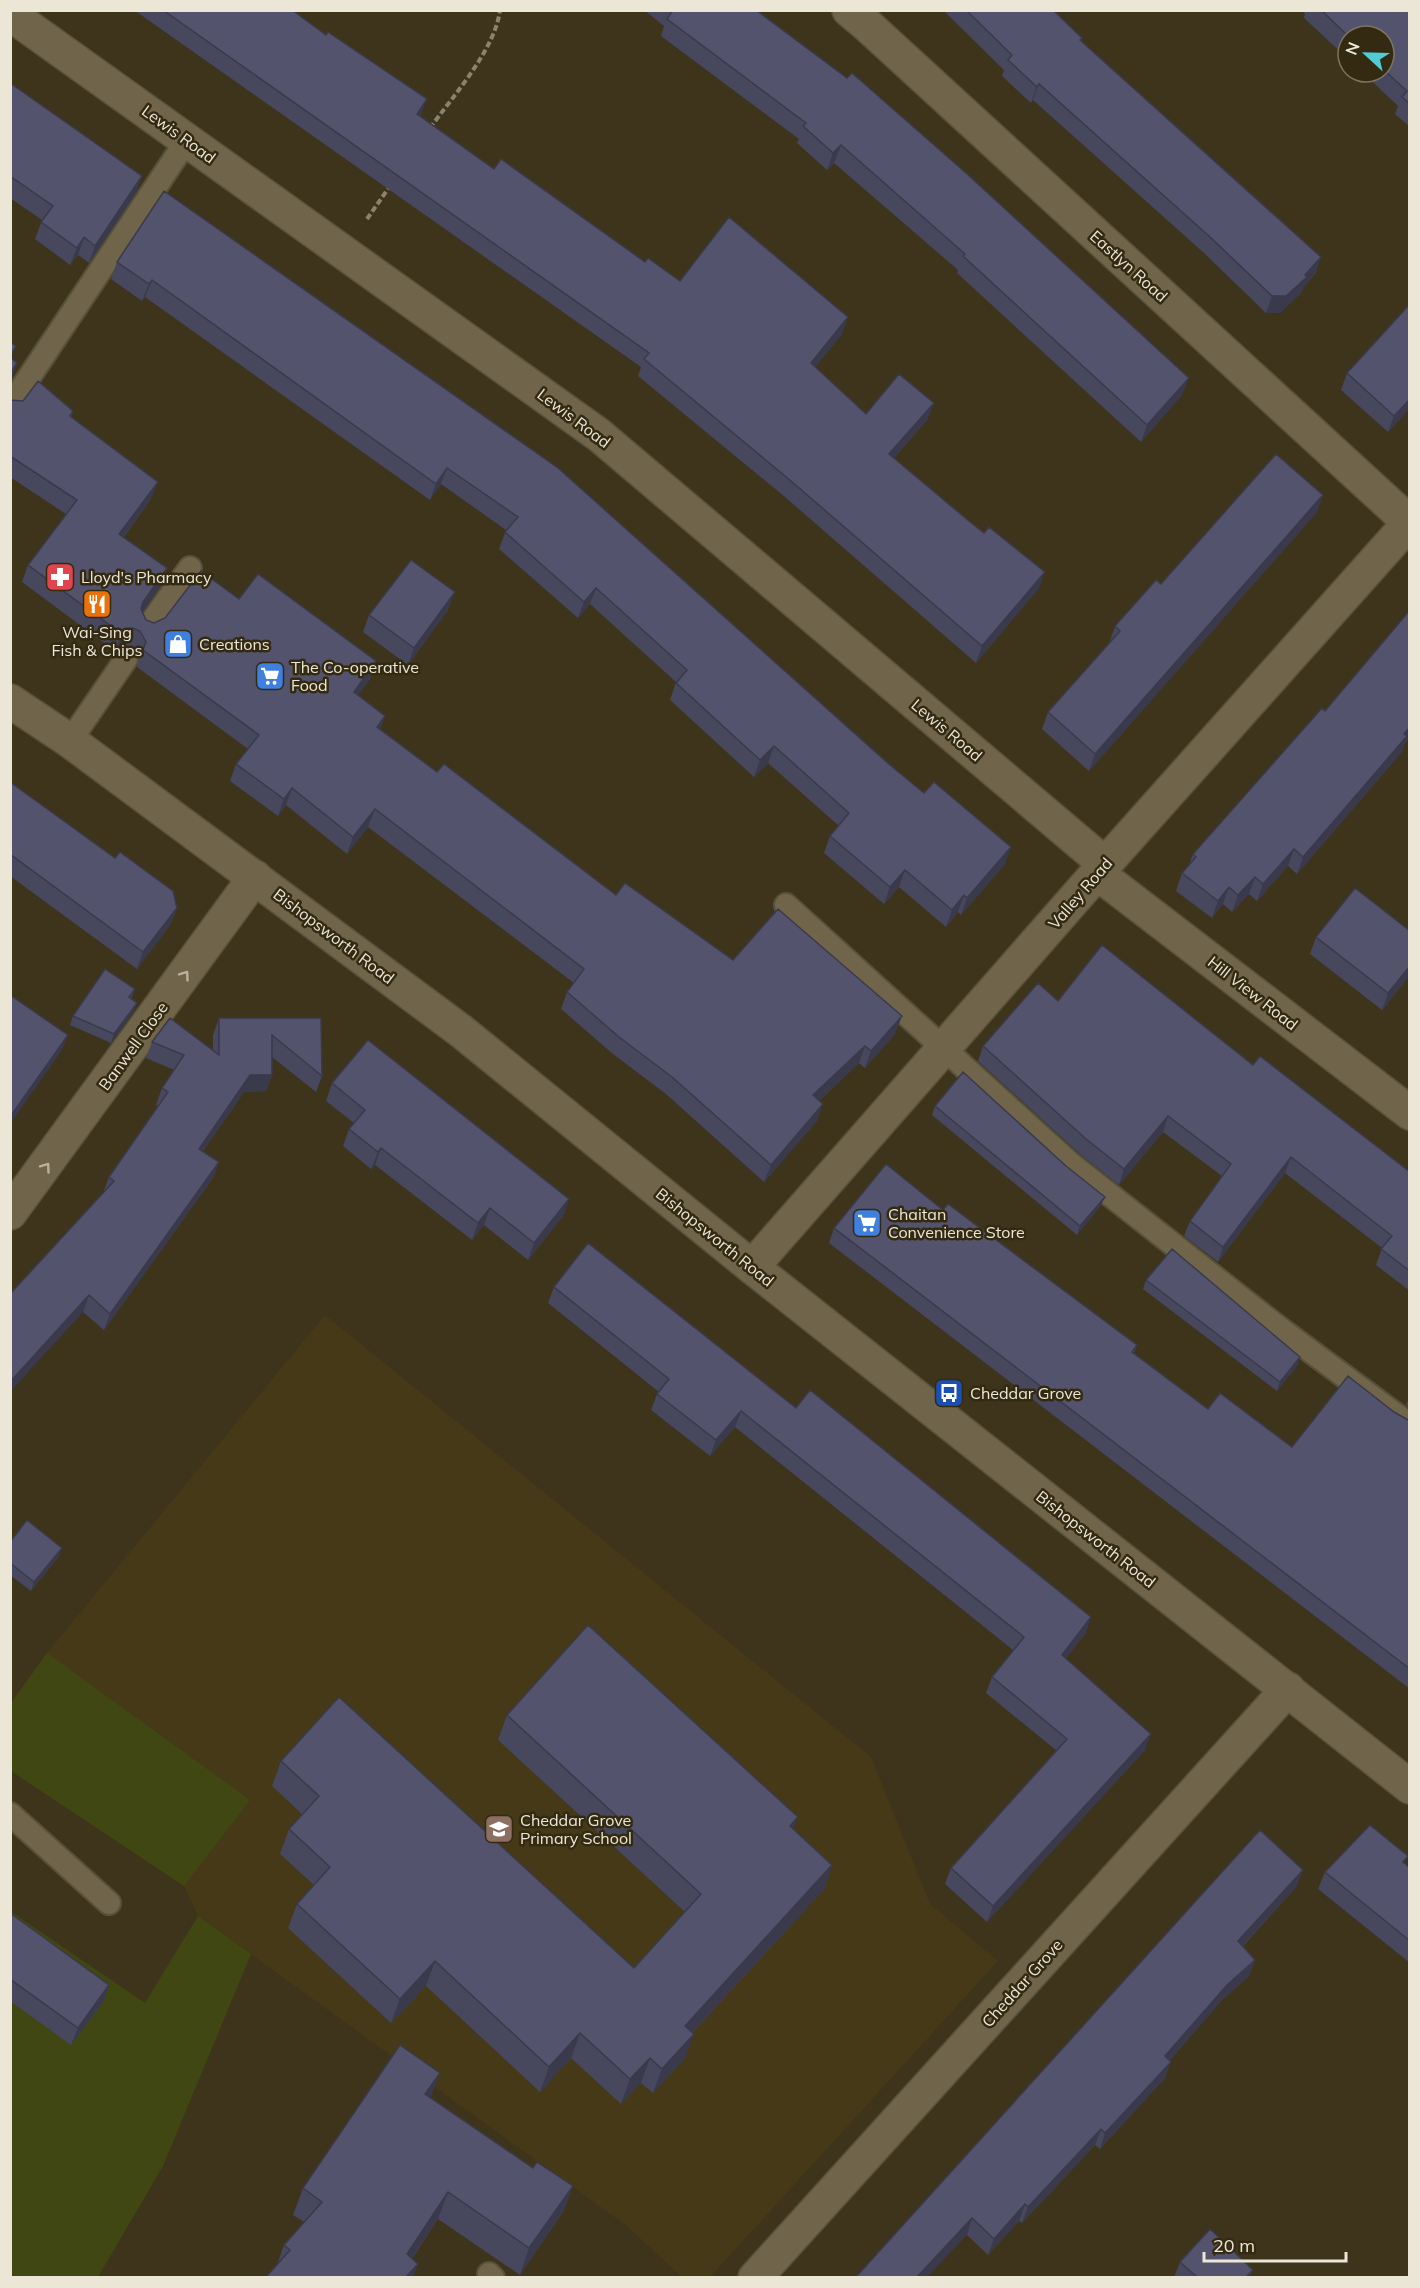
<svg xmlns="http://www.w3.org/2000/svg" width="1420" height="2288" viewBox="0 0 1420 2288" font-family="Mulish,sans-serif">
<style>
.built{fill:#453918}
.green{fill:#404712}
.lines{fill:none;stroke-linecap:round;stroke-linejoin:round}
.service-casing{stroke:#58513a;stroke-width:26}
.minor-casing{stroke:#58513a;stroke-width:36}
.tertiary-casing{stroke:#58513a;stroke-width:36}
.path{stroke:#8b836e;stroke-width:4;stroke-dasharray:6 3;stroke-linecap:butt}
.service{stroke:#70654a;stroke-width:22}
.minor{stroke:#70654a;stroke-width:33}
.tertiary{stroke:#70654a;stroke-width:33}
.wall{fill:#47475e}
.shaded-wall{fill:#3a3a4c}
.building{fill:#53536d;stroke:#3a3a4c;stroke-width:1.5}
.oneway{stroke:#bab29f}
.labels{text-anchor:middle;stroke-width:5;stroke-linejoin:round;paint-order:stroke}
.street-label{font-size:16px;fill:#ece6d7;stroke:#332a11}
.poi-label{font-size:16px;fill:#ece6d7;stroke:#332a11;text-anchor:start}
</style>
<rect width="100%" height="100%" fill="#3e341b"/>
<path class="built" d="M325 1315 871 1757 930 1904 998 1961 710 2277H682L627 2226 198 1916 184 1886 11 1771V1703L47 1653Z"/>
<path class="green" d="M47 1653 250 1800 184 1886 11 1771V1703Z
M10 1911 145 2003 198 1916 251 1954 163 2166 98 2277H11Z"/>
<g class="lines">
<g class="service-casing">
<path id="service" d="M10 406 187 140
M148 627 190 568
M70 741 126 659
M786 905 1072 1165 1278 1327 1410 1425
M10 1814 109 1903
M489 2274 493 2278"/>
</g>
<g class="minor-casing">
<path id="minor" d="M849 10 867 25 1409 522
M10 14 599 435 1105 864
M1097 873 1410 1113
M10 1213 255 877
M752 1267 1105 864 1410 522
M755 2278 1288 1689"/>
</g>
<g class="tertiary-casing">
<path id="tertiary" d="M10 701 70 741 461 1031 752 1267 1410 1787"/>
</g>
<path class="path" d="M430 128C453 96 495 50 500 10
M367 219 390 186"/>
<use href="#service" class="service"/>
<use href="#minor" class="minor"/>
<use href="#tertiary" class="tertiary"/>
</g>
<path class="wall" d="M134 10H292L421 116 494 169 645 262 680 281 842 334 815 367 866 414 928 419 894 458 1039 588 976 663 785 497 638 376 641 367Z
M644 10H756L1182 395 1141 442 957 273 958 270 834 163 827 170 797 143 799 139 661 36 664 26Z
M943 10H1053L1082 38 1081 40 1316 273 1304 287 1301 293 1280 313H1266L1204 253 1033 100 1031 103 1002 76 1004 70Z
M1301 10H1410V127L1395 114 1398 106 1362 72H1384V36H1348V59L1304 18 1305 14Z
M10 83 136 193 89 263 78 255 70 265 35 239 42 220 10 198Z
M164 191 890 765 1005 864 961 915 958 912 946 927 899 887 884 904 824 853 830 836 839 826 768 763 754 777 670 700 676 682 590 604 578 618 499 549 506 530 441 484 430 500 145 297 142 301 111 279 117 262Z
M1410 304V408L1388 432 1341 390 1347 373Z
M10 400 73 411 71 417 151 499 124 537 167 568 161 586 142 612 146 620 154 623 239 599 376 661 370 679 358 695 380 729 437 772 616 895 733 960 895 1034 865 1068 859 1063 819 1101 817 1121 764 1182 666 1094 613 1054 561 1009 567 992 574 983 368 827 347 854 286 805 278 816 230 781 236 764 248 749 137 667 139 659 134 648 126 646 115 651 22 582 28 565 66 514 10 477Z
M1317 512 1089 771 1042 729 1048 712 1109 644 1115 626 1161 584Z
M448 610 408 665 363 632 369 615Z
M1410 610V737L1405 743 1401 753 1297 874 1288 866 1257 901 1249 894 1232 912 1223 904 1212 918 1176 891 1182 873 1189 865 1193 854 1325 711Z
M10 782 177 908 170 925 137 969 10 876Z
M1410 931V975L1382 1010 1310 954 1316 937Z
M135 989 131 999 137 1003 133 1012 111 1043 70 1025 73 1016Z
M1058 1001 1253 1065 1410 1172V1291L1376 1265 1382 1248 1285 1173 1218 1262 1184 1236 1190 1221 1222 1176 1163 1132 1119 1185 1081 1155 978 1061 983 1046Z
M219 1018H321L322 1076 316 1092 272 1057V1075L266 1091 244 1092 203 1151 219 1162 213 1178 104 1330 83 1312 103 1193 109 1177 158 1106 156 1105 162 1088 174 1070 146 1058 152 1042 213 1050V1035Z
M332 1083 569 1199 563 1216 528 1260 484 1225 472 1240 375 1165 371 1169 343 1146 349 1129 354 1123 326 1101Z
M935 1106 1101 1205 1077 1235 932 1115Z
M943 1210 1137 1345 1134 1353 1208 1409 1292 1447 1394 1412 1410 1421V1689L829 1243 834 1228Z
M1146 1280 1300 1357 1297 1366 1277 1391 1143 1289Z
M554 1287 796 1408 1086 1633 1066 1658 1145 1750 987 1922 945 1884 951 1868 1057 1751 986 1693 992 1677 1013 1650 735 1427 710 1456 651 1410 657 1394 659 1392 548 1303Z
M1410 1395V1408L1406 1405Z
M10 1542 59 1556 31 1591 10 1575Z
M507 1715 794 1829 832 1865 824 1889 693 2032 685 2058 653 2093 641 2083 621 2104 571 2058 540 2092 426 1986 391 2023 288 1928 297 1904 314 1885 280 1854 289 1829 302 1814 272 1786 281 1761 634 1968 685 1912 498 1740Z
M1405 1864 1410 1868V1963L1318 1889 1325 1872Z
M1297 1886 1243 1946 1255 1960 1249 1976 1221 2001 1169 2061 1165 2078 1100 2149 1095 2145 1022 2223 1019 2221 988 2255 967 2235 856 2277Z
M10 1913 109 1985 103 2002 71 2045 10 2001Z
M431 2098 533 2168 573 2186 563 2212 520 2275 438 2219 412 2259 277 2265 284 2245 304 2222 293 2215 303 2188Z
M1180 2262 1250 2277H1174Z"/>
<path class="shaded-wall" d="M1039 84 1033 100 1031 103 1037 87Z
M427 99 421 115 411 130 417 114Z
M841 145 834 163 827 170 833 153Z
M142 176 136 193 89 263 95 246Z
M84 237 78 255 70 265 77 248Z
M1321 257 1316 273 1304 287 1301 293 1280 313H1266L1272 296 1305 275Z
M152 280 145 297 142 301 149 284Z
M848 317 842 334 805 380 811 363Z
M17 363 11 380 10 381V374Z
M1189 378 1182 395 1141 442 1147 425Z
M1410 399V408L1388 432 1394 416Z
M934 403 928 419 883 470 889 454Z
M447 468 441 484 430 500 436 484Z
M158 482 151 499 113 551 119 534Z
M1323 495 1317 512 1089 771 1095 754Z
M167 568 161 586 137 620 143 602Z
M1045 572 1039 588 976 663 982 646Z
M596 588 590 604 578 618 584 602Z
M455 592 448 610 408 665 414 648Z
M133 628 126 646 115 651 122 634Z
M376 661 370 679 348 709 354 692Z
M385 716 379 733 377 727Z
M1410 727V737L1405 743 1401 753 1297 874 1303 857Z
M774 746 768 763 754 777 760 760Z
M292 788 286 805 278 816 284 799Z
M375 809 368 827 347 854 353 837Z
M1011 847 1005 864 961 915 967 898Z
M1294 849 1288 866 1257 901 1263 884Z
M905 870 899 887 884 904 890 887Z
M1255 877 1249 894 1232 912 1238 895Z
M1229 887 1223 904 1212 918 1218 901Z
M964 895 958 912 946 927 952 910Z
M177 908 170 925 137 969 143 952Z
M1410 966V975L1382 1010 1388 993Z
M137 1003 133 1012 111 1043 114 1034Z
M902 1016 895 1034 865 1068 871 1051Z
M68 1035 62 1050 10 1124V1117Z
M865 1046 859 1063 807 1112 813 1095Z
M250 1075H272L266 1091 244 1092 193 1165 199 1149Z
M823 1104 817 1121 764 1182 771 1165Z
M1168 1116 1163 1132 1119 1185 1124 1169Z
M381 1148 375 1165 371 1169 378 1152Z
M1291 1157 1285 1173 1218 1262 1223 1247Z
M219 1162 213 1178 104 1330 110 1314Z
M1105 1197 1101 1205 1077 1235 1080 1226Z
M569 1199 563 1216 528 1260 534 1243Z
M490 1208 484 1225 472 1240 478 1223Z
M89 1295 83 1312 10 1392V1382Z
M1300 1357 1297 1366 1277 1391 1280 1382Z
M741 1411 735 1427 710 1456 716 1440Z
M62 1548 59 1556 31 1591 34 1582Z
M1091 1617 1086 1633 1056 1671 1062 1655Z
M1151 1734 1145 1750 987 1922 993 1906Z
M798 1817 789 1842 790 1826Z
M832 1865 824 1889 676 2050 685 2026Z
M1303 1870 1297 1886 1232 1957 1238 1941Z
M1255 1960 1249 1976 1221 2001 1159 2072 1165 2056 1227 1985Z
M435 1961 426 1986 391 2023 400 1999Z
M109 1985 103 2002 71 2045 78 2028Z
M580 2033 571 2058 540 2092 549 2067Z
M694 2034 685 2058 653 2093 662 2069Z
M650 2058 641 2083 621 2104 630 2079Z
M1171 2062 1165 2078 1100 2149 1105 2133Z
M440 2073 430 2099 425 2094Z
M1101 2129 1095 2145 1022 2223 1028 2207Z
M573 2186 563 2212 520 2275 529 2248Z
M448 2192 438 2219 399 2277 407 2254Z
M1025 2204 1019 2221 988 2255 994 2239Z
M972 2218 967 2235 927 2277H917Z
M418 2264 413 2277H406Z
M1253 2270 1250 2277H1246Z"/>
<path class="building" d="M163 10H292L326 35 328 32 427 99 417 114 494 169 501 159 645 262 648 258 680 281 729 217 848 317 811 363 866 414 899 374 934 403 889 454 969 521 984 533 989 527 1045 572 982 646 791 481 644 359 649 353Z
M673 10H756L847 78 852 73 966 173 1189 378 1147 425 963 256 965 254 841 145 833 153 803 126 806 123 667 19Z
M966 10H1053L1082 38 1080 40 1321 257 1305 275 1307 277 1286 296H1272L1210 237 1039 84 1037 87 1008 60 1012 55Z
M1321 10H1410V104L1402 97 1407 91 1384 70V36H1348Z
M10 83 142 176 95 246 84 237 77 248 41 222 53 206 10 176Z
M164 191 558 468 890 765 924 793 934 782 1011 847 967 898 964 895 952 910 905 870 890 887 830 836 849 813 774 746 760 760 676 683 687 670 596 588 584 602 505 532 518 517 447 468 436 484 152 280 149 284 117 262Z
M1410 304V399L1394 416 1347 373Z
M10 342 16 346 10 356Z
M10 357 17 363 10 374Z
M38 381 73 411 70 416 158 482 119 534 167 568 143 602 141 609 146 620 154 623 165 618 201 571 239 599 258 574 376 661 354 692 385 716 377 727 437 772 444 764 616 895 625 883 733 960 778 909 902 1016 871 1051 865 1046 813 1095 823 1104 771 1165 672 1077 619 1037 567 992 584 969 375 809 353 837 292 788 284 799 236 764 259 735 143 650 146 642 140 631 133 628 122 634 28 565 77 500 10 456V400L23 401Z
M1276 454 1323 495 1095 754 1048 712 1120 631 1115 626 1156 580 1161 584Z
M411 560 455 592 414 648 369 615Z
M1410 610V727L1404 734 1407 736 1303 857 1294 849 1263 884 1255 877 1238 895 1229 887 1218 901 1182 873 1196 857 1193 854 1322 708 1325 711Z
M10 782 115 858 120 852 173 891 177 908 143 952 10 854Z
M1355 888 1410 931V966L1388 993 1316 937Z
M1102 945 1253 1065 1260 1056 1410 1172V1271L1381 1249 1392 1236 1291 1157 1223 1247 1190 1221 1231 1164 1168 1116 1124 1169 1086 1139 983 1046 1038 983 1058 1001Z
M105 969 135 989 129 997 137 1003 114 1034 73 1016Z
M10 995 68 1035 10 1117Z
M170 1018 219 1055V1018H321L322 1076 272 1035V1075H250L199 1149 219 1162 110 1314 89 1295 10 1382V1294L114 1181 109 1177 168 1092 162 1088 184 1055 152 1042Z
M368 1040 569 1199 534 1243 490 1208 478 1223 381 1148 378 1152 349 1129 365 1110 332 1083Z
M963 1072 1066 1166 1105 1197 1080 1226 935 1106Z
M886 1164 943 1210 948 1204 1137 1345 1132 1352 1208 1409 1220 1393 1292 1447 1348 1376 1394 1412 1410 1421V1669L834 1228Z
M588 1243 796 1408 810 1390 1091 1617 1062 1655 1151 1734 993 1906 951 1868 1067 1739 992 1677 1024 1637 741 1411 716 1440 657 1394 669 1379 554 1287Z
M1172 1249 1300 1357 1280 1382 1146 1280Z
M27 1520 62 1548 34 1582 10 1563V1542Z
M588 1625 798 1817 790 1826 832 1865 685 2026 694 2034 662 2069 650 2058 630 2079 580 2033 549 2067 435 1961 400 1999 297 1904 330 1867 289 1829 319 1796 281 1761 339 1697 634 1968 701 1894 507 1715Z
M1370 1825 1408 1856 1403 1862 1410 1868V1941L1325 1872Z
M1260 1830 1303 1870 1238 1941 1255 1960 1227 1985 1165 2056 1171 2062 1105 2133 1101 2129 1028 2207 1025 2204 994 2239 972 2218 917 2277H856Z
M10 1913 109 1985 78 2028 10 1979Z
M400 2045 440 2073 425 2094 533 2168 537 2162 573 2186 529 2248 448 2192 407 2254 418 2264 406 2277H266L290 2250 284 2245 322 2202 303 2188Z
M1210 2229 1253 2270 1246 2277H1197L1180 2262Z"/>
<defs><path id="oneway-chevron" d="M-2-3.5L2.5 0L-2 3.5" fill="none" stroke-width="1.6" stroke-linecap="round" stroke-linejoin="round" transform="scale(1.5)"/></defs>
<g class="oneway">
<use href="#oneway-chevron" transform="translate(185 975) rotate(-54)"/>
<use href="#oneway-chevron" transform="translate(46 1167) rotate(-54)"/>
</g>
<defs>
<g id="pharmacy-square" transform="scale(1.5)"><rect x="-9" y="-9" width="18" height="18" rx="4" fill="#e0444e" stroke="#332a11"/><path d="M-2-6h4v4h4v4h-4v4h-4v-4h-4v-4h4Z" fill="#fff"/></g>
<g id="restaurant-square" transform="scale(1.5)"><rect x="-9" y="-9" width="18" height="18" rx="4" fill="#e8710a" stroke="#332a11"/><path d="M-5-6h1v4h1v-4h1v4h1v-4h1v5L-1.5 .5V6h-2V.5L-5-1ZM5-6V6H3V1.5H1.5Q1.5-4 5-6Z" fill="#fff"/></g>
<g id="shop-square" transform="scale(1.5)"><rect x="-9" y="-9" width="18" height="18" rx="4" fill="#3f7fe0" stroke="#332a11"/><path d="M-5-2.5h2.3a2.7 3.5 0 0 1 5.4 0H5L5.5 6h-11ZM-1.5-2.5h3a1.5 2.3 0 0 0-3 0Z" fill="#fff"/></g>
<g id="supermarket-square" transform="scale(1.5)"><rect x="-9" y="-9" width="18" height="18" rx="4" fill="#3f7fe0" stroke="#332a11"/><path d="M-6-5.5h2.5l.6 2H6L4.5 2H-2.5L-4.4-4H-6ZM-1.5 3.2a1.3 1.3 0 1 0 .1 0ZM3 3.2a1.3 1.3 0 1 0 .1 0Z" fill="#fff"/></g>
<g id="bus-square" transform="scale(1.5)"><rect x="-9" y="-9" width="18" height="18" rx="4" fill="#1a4fb4" stroke="#332a11"/><path d="M-5-6H5V4H4V6H2V4H-2V6H-4V4H-5ZM-3.5-4V0h7V-4ZM-3.5 1.2v1.5H-2V1.2ZM2 1.2v1.5H3.5V1.2Z" fill="#fff"/></g>
<g id="school-square" transform="scale(1.5)"><rect x="-9" y="-9" width="18" height="18" rx="4" fill="#8d6e63" stroke="#332a11"/><path d="M0-5L7-2L0 1L-7-2ZM-4 1L0 2.5L4 1V4Q0 6-4 4Z" fill="#fff"/></g>
</defs>
<g fill-rule="evenodd">
<use href="#pharmacy-square" x="60" y="577"/>
<use href="#restaurant-square" x="97" y="604"/>
<use href="#shop-square" x="178" y="644"/>
<use href="#supermarket-square" x="270" y="676"/>
<use href="#supermarket-square" x="867" y="1223"/>
<use href="#bus-square" x="949" y="1393"/>
<use href="#school-square" x="499" y="1829"/>
</g>
<g class="labels">
<g class="street-label">
<text transform="translate(179 134) rotate(36)" y="6">Lewis Road</text>
<text transform="translate(1129 266) rotate(42)" y="6">Eastlyn Road</text>
<text transform="translate(574 418) rotate(37)" y="6">Lewis Road</text>
<text transform="translate(947 730) rotate(40)" y="6">Lewis Road</text>
<text transform="translate(1080 893) rotate(-49)" y="6">Valley Road</text>
<text transform="translate(334 936) rotate(37)" y="6">Bishopsworth Road</text>
<text transform="translate(1253 993) rotate(38)" y="6">Hill View Road</text>
<text transform="translate(133 1046) rotate(-54)" y="6">Banwell Close</text>
<text transform="translate(715 1237) rotate(39)" y="6">Bishopsworth Road</text>
<text transform="translate(1096 1539) rotate(38)" y="6">Bishopsworth Road</text>
<text transform="translate(1022 1983) rotate(-48)" y="6">Cheddar Grove</text>
</g>
<g class="poi-label">
<text x="81" y="583">Lloyd's Pharmacy</text>
<text x="97" y="638" text-anchor="middle">Wai-Sing<tspan x="97" dy="18">Fish &amp; Chips</tspan></text>
<text x="199" y="650">Creations</text>
<text x="291" y="673">The Co-operative<tspan x="291" dy="18">Food</tspan></text>
<text x="888" y="1220">Chaitan<tspan x="888" dy="18">Convenience Store</tspan></text>
<text x="970" y="1399">Cheddar Grove</text>
<text x="520" y="1826">Cheddar Grove<tspan x="520" dy="18">Primary School</tspan></text>
</g>
</g>
<rect width="1420" height="2288" fill="none" stroke="#ece6d7" stroke-width="24"/>
<g transform="translate(1366 54) rotate(292)"><circle r="28" fill="#332a11" stroke="#7d7560" stroke-width="1.5"/>
<path d="M0-4.5L10 22L0 15L-10 22Z" fill="#51ccd4"/>
<text y="-9" font-size="16" font-weight="bold" text-anchor="middle" fill="#ece6d7">N</text>
</g>
<path d="M1204 2252v9h142v-9" fill="none" stroke="#ece6d7" stroke-width="3"/>
<text x="1213" y="2252" font-size="18" fill="#ece6d7" stroke="#332a11" stroke-width="4.5" paint-order="stroke">20 m</text>
</svg>
